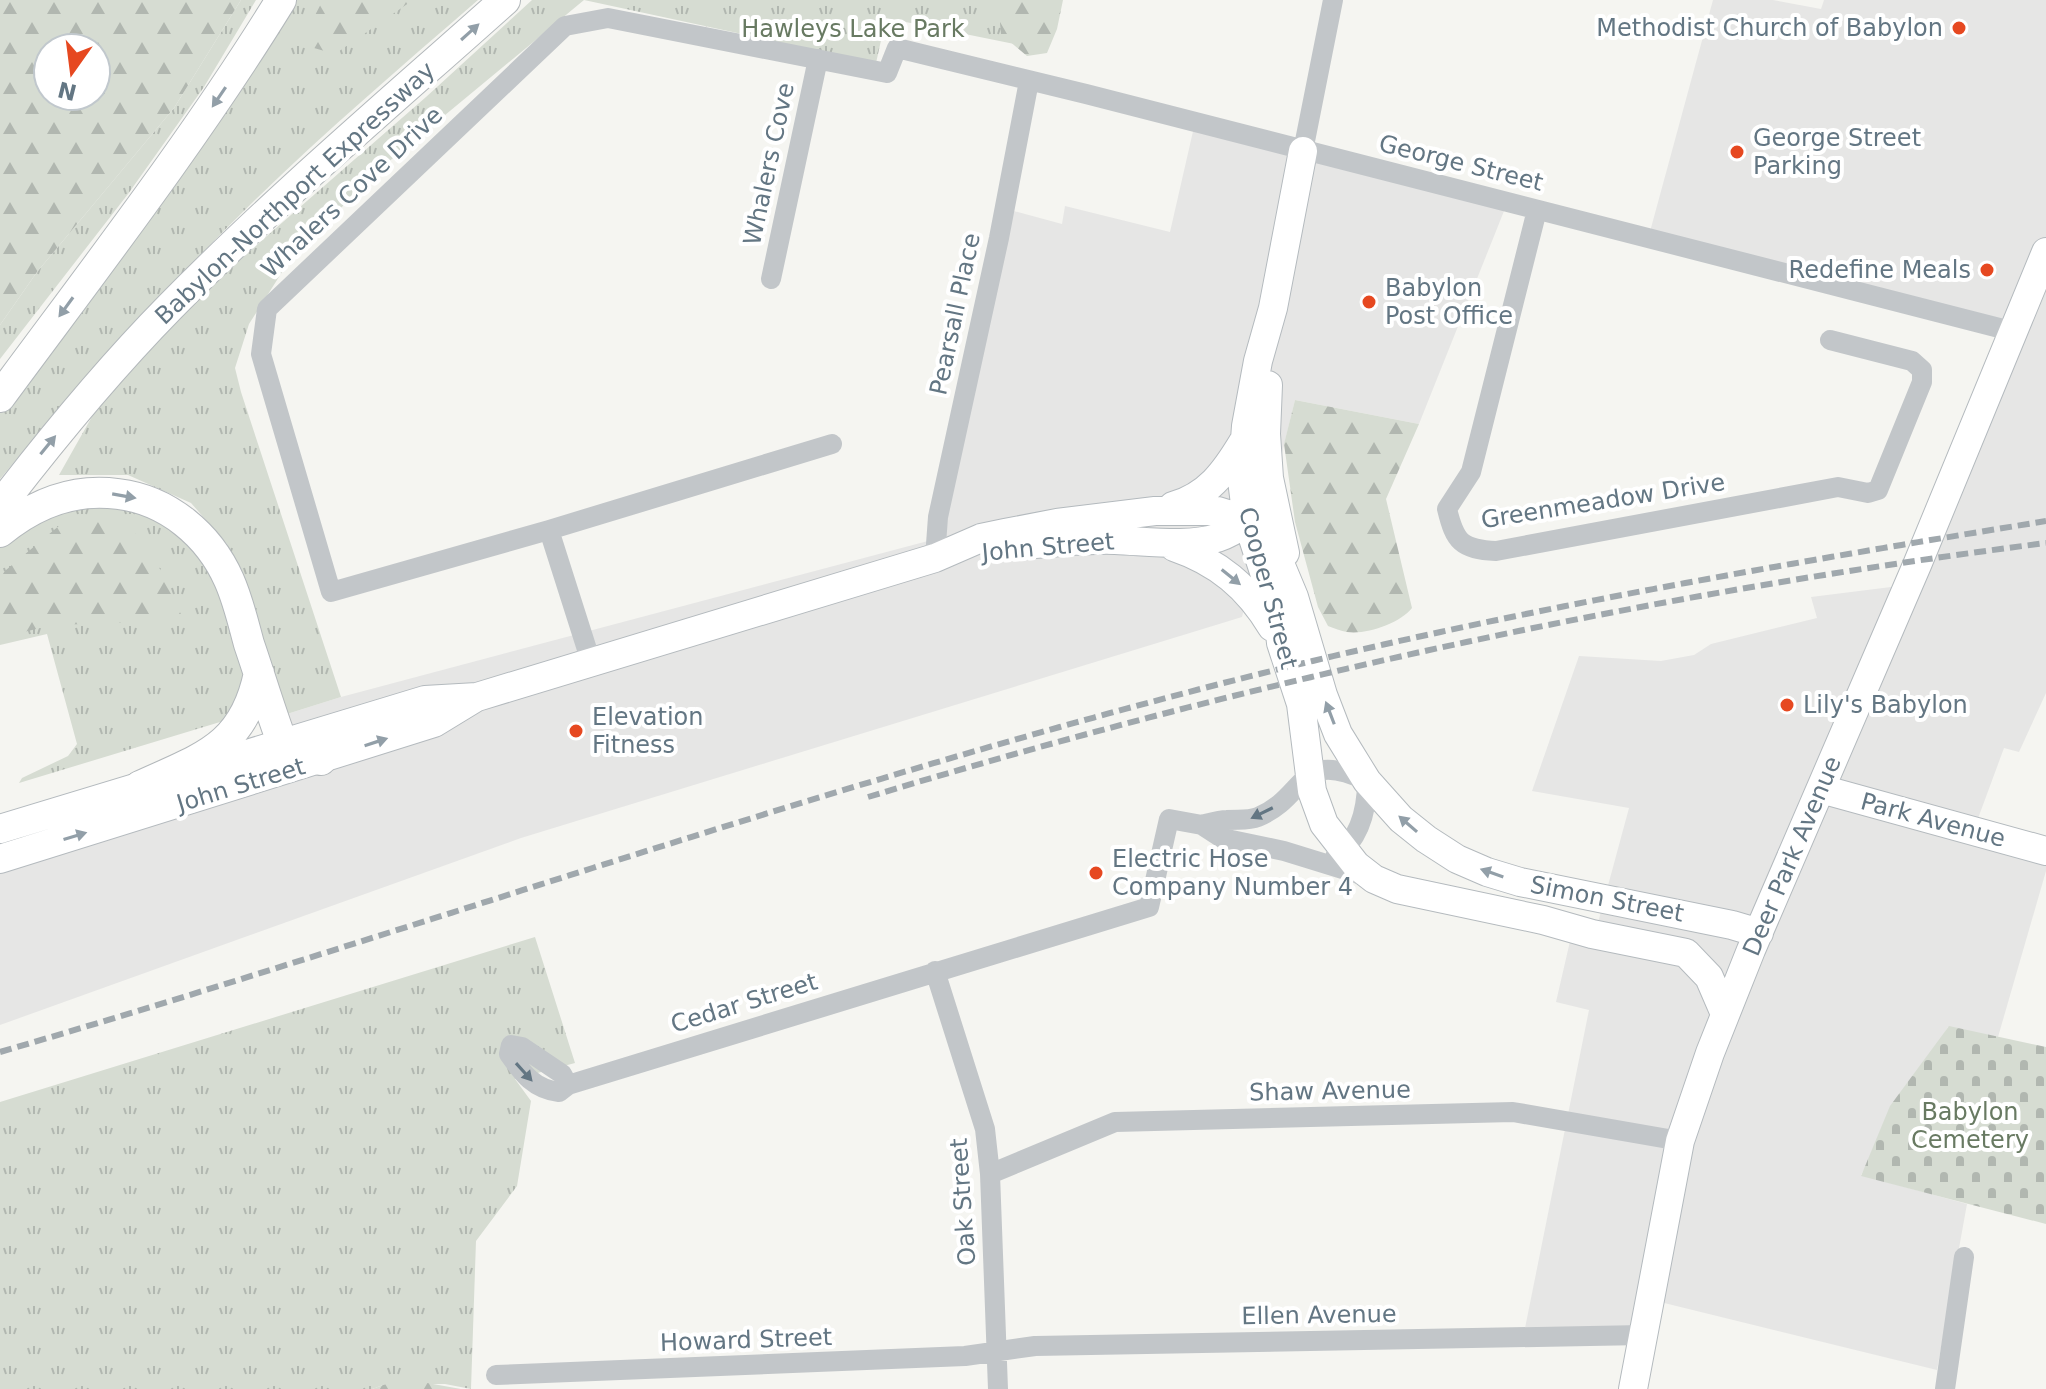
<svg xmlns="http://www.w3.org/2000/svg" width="2046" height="1389" viewBox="0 0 2046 1389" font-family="'DejaVu Sans',sans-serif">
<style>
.built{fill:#e6e6e5}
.grass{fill:url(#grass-tufts)}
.forest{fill:url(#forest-firs);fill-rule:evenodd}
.cemetery{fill:url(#cemetery-stones)}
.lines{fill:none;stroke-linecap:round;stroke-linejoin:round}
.secondary-casing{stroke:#b4babe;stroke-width:30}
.primary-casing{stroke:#b3b8bb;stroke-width:32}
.street{stroke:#c2c6c9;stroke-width:20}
.secondary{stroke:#fff;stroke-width:28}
.primary{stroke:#fff;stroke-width:30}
.rail{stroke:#a0a8ad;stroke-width:6;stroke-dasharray:12 6;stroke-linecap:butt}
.oneway{fill:#929fa8}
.oneway2{fill:#637683}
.poi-dot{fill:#e64820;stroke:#fff;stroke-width:3}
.labels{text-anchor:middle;stroke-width:8;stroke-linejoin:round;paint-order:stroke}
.poi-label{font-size:24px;fill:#637683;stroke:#fff;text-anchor:start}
.park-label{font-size:24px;fill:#687a62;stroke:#fff}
.street-label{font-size:24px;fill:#637683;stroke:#fff}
</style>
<defs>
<pattern id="grass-tufts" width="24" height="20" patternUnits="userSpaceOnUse" patternTransform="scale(2)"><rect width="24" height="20" fill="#d6dcd2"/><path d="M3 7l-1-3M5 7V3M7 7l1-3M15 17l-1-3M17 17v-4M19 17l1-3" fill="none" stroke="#b1b7b0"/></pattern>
<pattern id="forest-firs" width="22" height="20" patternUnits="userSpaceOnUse" patternTransform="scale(2)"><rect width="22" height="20" fill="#d6dcd2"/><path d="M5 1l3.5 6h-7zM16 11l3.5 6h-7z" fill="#b1b7b0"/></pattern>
<pattern id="cemetery-stones" width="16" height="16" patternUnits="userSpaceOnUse" patternTransform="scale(2)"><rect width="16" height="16" fill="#d6dcd2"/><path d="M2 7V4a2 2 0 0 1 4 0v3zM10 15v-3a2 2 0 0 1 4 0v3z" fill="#b1b7b0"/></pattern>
</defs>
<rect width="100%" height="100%" fill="#f5f5f1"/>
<path class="built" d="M1713 0H1773L1821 9 1824 0H2046V693L2019 752 2004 748 1973 832 2046 853V871L1998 1037 1948 1027 1861 1175 1967 1204 1937 1370 1652 1300 1645 1335 1522 1343 1589 1010 1556 1002 1571 937 1593 941 1629 808 1532 791 1579 656 1661 661 1694 655 1711 644 1817 618 1811 597 1899 586 2007 332 1648 239Z
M1194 127 1510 196 1419 424 1295 400 1242 617 521 838 0 1025V869L308 778 287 714 341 697 943 537 1010 210 1062 224 1065 206 1170 232Z"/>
<path class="grass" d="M241 0H256L204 87 128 194 0 359V325L37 272 174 108Z
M294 0H478C403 65 327 130 255 200 165 288 81 382 0 479V409Z
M532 0H1058L1044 50 886 18 876 63 584 0 369 178 284 269 249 324 235 368 241 392 341 697 287 714 227 544 191 503 128 475H59L107 390 236 263 426 97Z
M82 498 155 513 208 561 245 661V696L230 719 19 783 22 778 68 756 77 744 47 634 0 645V542Z
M535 937 575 1063 515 1079 531 1101 517 1186 476 1241 471 1389 445 1384H386L372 1389H0V1102Z"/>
<path class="forest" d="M0 0H241L174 108 37 272 0 325ZM48 48H96V96H48Z
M323 0H413L335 54 300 44Z
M998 0H1063L1057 29 1047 53 1027 56 1001 34Z
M1295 400 1419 424 1386 499 1412 608C1400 623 1367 635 1347 632 1341 631 1334 628 1328 626L1318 607 1295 522 1284 444Z
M72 515 134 532 162 572 184 621 52 625 0 638V575Z
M416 1381 461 1389H372L386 1384Z"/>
<path class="cemetery" d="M1949 1026 2046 1047V1224L1861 1176 1890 1106Z"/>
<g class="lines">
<g class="secondary-casing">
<path id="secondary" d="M1303 151 1273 308 1258 361 1246 426 1242 480 1247 520 1278 615 1281 643 1301 704 1312 791 1324 824 1356 865 1374 879 1397 889 1543 920 1592 934 1686 953 1709 977 1725 1014
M1268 385 1266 434 1269 478 1285 553
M1173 506C1208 496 1225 472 1243 442
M1035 544C1062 542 1089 539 1115 540 1181 543 1247 558 1269 478
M1174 547C1218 562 1248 587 1272 627
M1821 789 2046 851
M0 829 425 700 477 697 935 558 981 538 1005 533 1057 523 1155 511H1218L1247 520 1264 531 1276 554 1294 597 1323 695 1338 734 1367 781 1401 819 1426 839 1457 859 1487 872 1520 882 1732 925 1759 933
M0 859 434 723 475 698
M1633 1389 1680 1141 1710 1053 1751 950 1917 565 2046 252"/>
</g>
<g class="primary-casing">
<path id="primary" d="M0 397C96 267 196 138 281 0
M0 506C53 437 109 369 170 307 276 199 392 101 505 0
M0 532C34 504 74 488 118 494 168 500 209 535 229 580 238 600 243 622 249 644 260 676 270 710 282 742L291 750 321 760
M140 786C203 757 244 747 259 673"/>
</g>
<path class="street" d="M1303 151 1333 0
M1537 210 1471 472 1447 509C1455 542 1461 549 1496 551L1838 487 1868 493 1878 490 1922 382V370L1912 361 1830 340
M771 279 818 59
M832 444 549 530 331 592 261 354 267 309 565 26 608 18 887 73 897 48 1086 94 2011 331
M549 530 591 662
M935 558 938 517 999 238 1029 81
M1202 825C1210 823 1218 820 1227 820 1238 819 1248 821 1258 817 1308 796 1297 748 1367 781 1367 810 1360 839 1335 857
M935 971 985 1129 990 1174 998 1389
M568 1085 562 1074 522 1047 511 1045 509 1054C523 1074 534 1089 559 1092L568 1085 1149 907 1169 819 1202 825 1222 838 1284 851 1365 876
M990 1174 1115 1122 1513 1112 1680 1141
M496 1375 965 1356 1035 1346 1643 1335
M1945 1389 1964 1257"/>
<use href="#secondary" class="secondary"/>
<use href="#primary" class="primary"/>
<path class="rail" d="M868 797C1253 680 1646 594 2046 543
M0 1052C391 938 776 801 1170 697 1458 620 1752 569 2046 521"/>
</g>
<defs><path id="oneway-solid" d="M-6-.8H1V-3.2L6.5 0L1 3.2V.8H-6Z" transform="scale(2)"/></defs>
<g class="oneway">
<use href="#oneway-solid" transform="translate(470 32) rotate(-42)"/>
<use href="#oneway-solid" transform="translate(219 97) rotate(124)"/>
<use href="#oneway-solid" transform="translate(66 307) rotate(126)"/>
<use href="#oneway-solid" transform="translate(48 445) rotate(-51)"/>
<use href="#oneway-solid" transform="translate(124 496) rotate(10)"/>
<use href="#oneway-solid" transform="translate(1231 577) rotate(39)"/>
<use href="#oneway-solid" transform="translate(1330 713) rotate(-111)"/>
<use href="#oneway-solid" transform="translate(376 742) rotate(-18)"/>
<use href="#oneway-solid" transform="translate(1408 824) rotate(-139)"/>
<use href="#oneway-solid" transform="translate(75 836) rotate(-17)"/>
<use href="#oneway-solid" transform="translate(1492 873) rotate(-161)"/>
</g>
<g class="oneway2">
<use href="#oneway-solid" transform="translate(1262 813) rotate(154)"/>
<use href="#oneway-solid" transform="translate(524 1072) rotate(48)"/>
</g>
<g class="poi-dot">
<circle cx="1959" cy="28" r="8"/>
<circle cx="1737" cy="152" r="8"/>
<circle cx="1987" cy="270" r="8"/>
<circle cx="1369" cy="302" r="8"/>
<circle cx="1787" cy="705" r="8"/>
<circle cx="576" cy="731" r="8"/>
<circle cx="1096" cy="873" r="8"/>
</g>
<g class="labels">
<g class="poi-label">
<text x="1943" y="36" text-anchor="end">Methodist Church of Babylon</text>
<text x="1753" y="146">George Street<tspan x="1753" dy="28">Parking</tspan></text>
<text x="1971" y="278" text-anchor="end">Redefine Meals</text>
<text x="1385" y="296">Babylon<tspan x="1385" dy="28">Post Office</tspan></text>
<text x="1803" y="713">Lily's Babylon</text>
<text x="592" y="725">Elevation<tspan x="592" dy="28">Fitness</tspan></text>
<text x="1112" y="867">Electric Hose<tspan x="1112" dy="28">Company Number 4</tspan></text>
</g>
<g class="park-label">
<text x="853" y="37">Hawleys Lake Park</text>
<text x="1970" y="1120">Babylon<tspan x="1970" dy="28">Cemetery</tspan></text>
</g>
<g class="street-label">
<text transform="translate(1461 163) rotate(14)" y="8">George Street</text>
<text transform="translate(769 164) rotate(-78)" y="8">Whalers Cove</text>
<text transform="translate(352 192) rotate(-43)" y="8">Whalers Cove Drive</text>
<text transform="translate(295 193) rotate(-43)" y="8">Babylon-Northport Expressway</text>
<text transform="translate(955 314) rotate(-78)" y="8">Pearsall Place</text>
<text transform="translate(1603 501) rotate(-9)" y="8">Greenmeadow Drive</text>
<text transform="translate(1048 547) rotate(-5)" y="8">John Street</text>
<text transform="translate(1268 588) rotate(75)" y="8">Cooper Street</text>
<text transform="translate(241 785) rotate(-17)" y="8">John Street</text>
<text transform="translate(1933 820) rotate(15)" y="8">Park Avenue</text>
<text transform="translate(1792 856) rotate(-67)" y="8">Deer Park Avenue</text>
<text transform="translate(1607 899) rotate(11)" y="8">Simon Street</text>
<text transform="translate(744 1003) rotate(-17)" y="8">Cedar Street</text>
<text transform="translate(1330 1091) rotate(-1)" y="8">Shaw Avenue</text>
<text transform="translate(963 1202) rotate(-94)" y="8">Oak Street</text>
<text transform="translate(1319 1315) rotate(-1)" y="8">Ellen Avenue</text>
<text transform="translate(746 1340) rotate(-2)" y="8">Howard Street</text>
</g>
</g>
<g transform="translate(72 72) rotate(194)"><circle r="38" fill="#ffffff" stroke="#c1c8cd" stroke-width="2"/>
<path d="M0-6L14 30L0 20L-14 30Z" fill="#e64820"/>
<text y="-12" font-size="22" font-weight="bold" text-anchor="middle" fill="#637683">N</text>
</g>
</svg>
